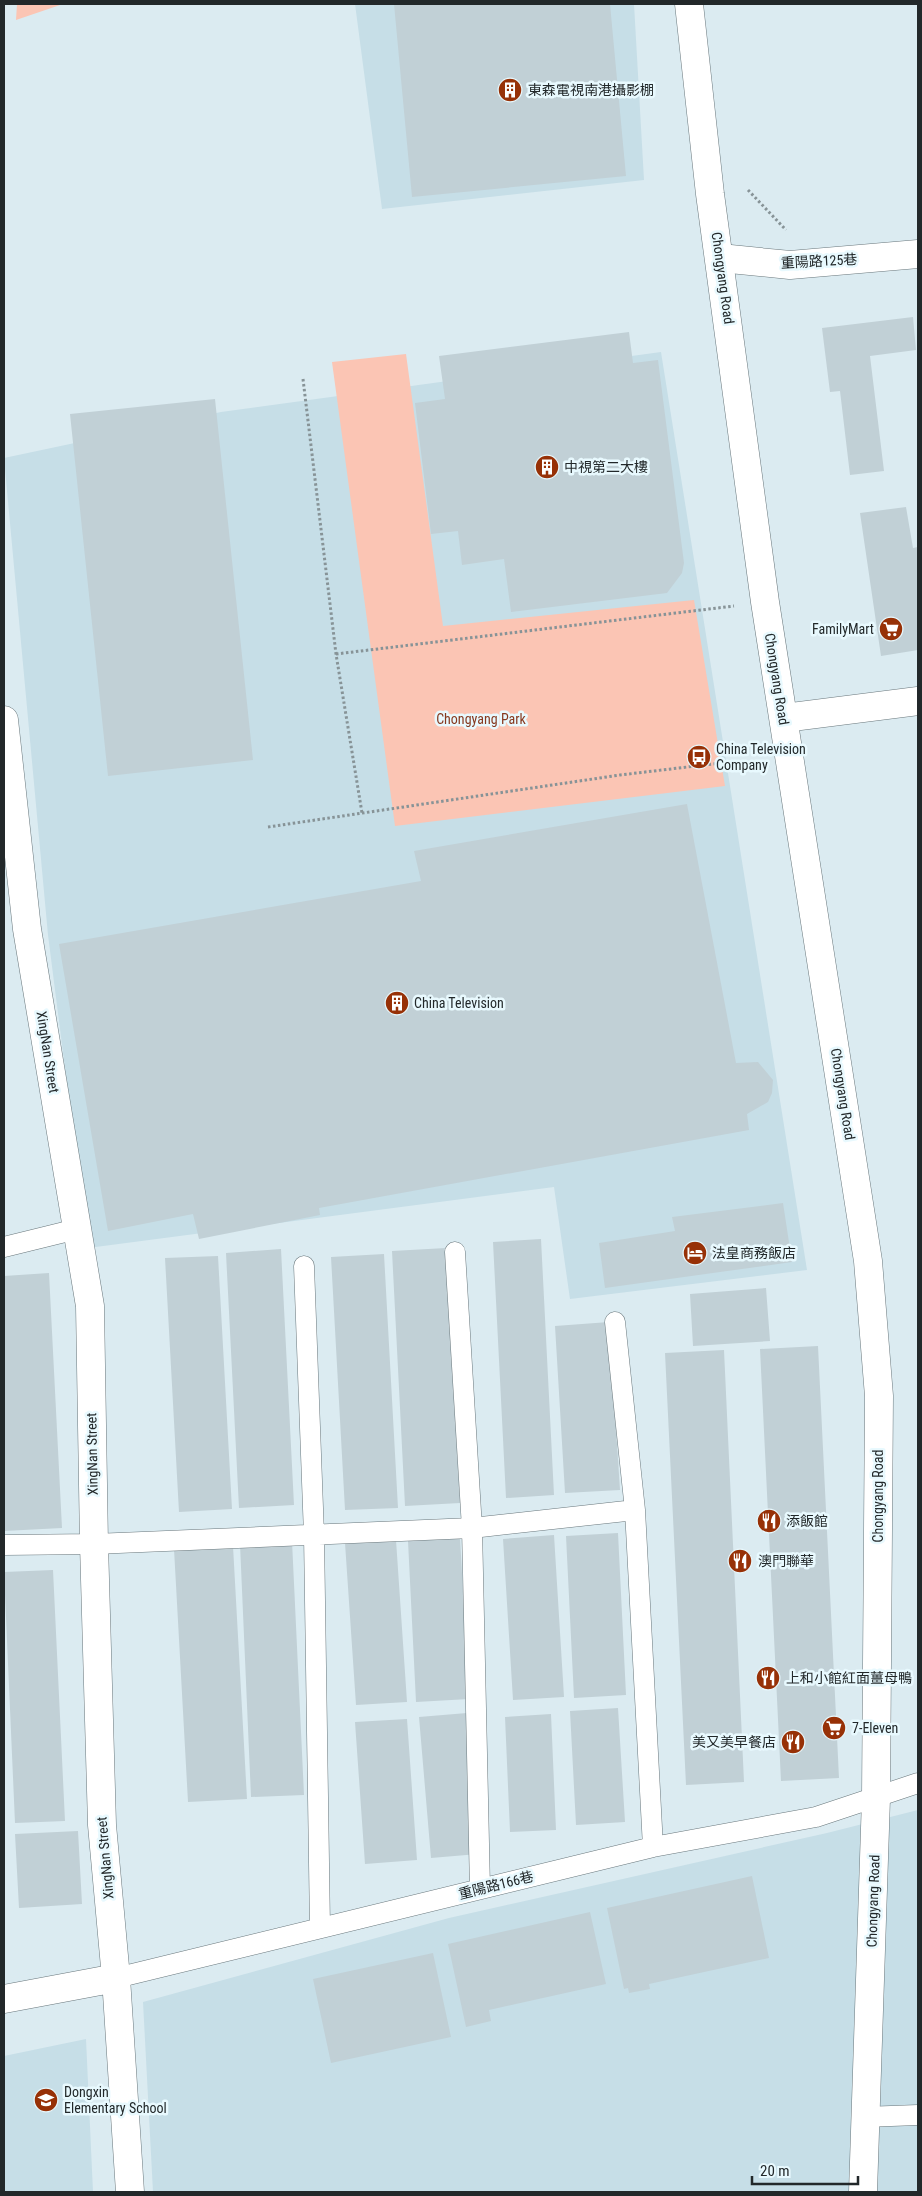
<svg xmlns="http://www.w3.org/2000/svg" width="922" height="2196" viewBox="0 0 922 2196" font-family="'Roboto Condensed','Noto Sans TC',sans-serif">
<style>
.built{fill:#c6dee7}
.green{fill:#fbc5b4}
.building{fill:#c1d0d6}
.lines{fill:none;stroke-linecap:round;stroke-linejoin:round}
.service-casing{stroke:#69777c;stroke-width:21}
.minor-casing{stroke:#69777c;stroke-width:29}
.tertiary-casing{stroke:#69777c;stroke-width:29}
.path{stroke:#879397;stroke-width:3;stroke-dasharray:2.5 2.5;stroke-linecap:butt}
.service{stroke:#fff;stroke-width:20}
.minor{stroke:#fff;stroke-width:28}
.tertiary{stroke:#fff;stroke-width:28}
.labels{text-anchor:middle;stroke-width:5;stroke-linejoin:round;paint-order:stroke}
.poi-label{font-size:14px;fill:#22282a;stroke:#e8f9fe;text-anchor:start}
.street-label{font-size:14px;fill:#22282a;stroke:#e8f9fe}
.park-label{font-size:14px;fill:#86381e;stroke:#e8f9fe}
</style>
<rect width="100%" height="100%" fill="#dbebf1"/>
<path class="built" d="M355 4H634L644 180 382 209Z
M661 352 807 1270 570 1299 554 1187 88 1248 48 935 4 458 221 412Z
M918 1810V2192H153L143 2002 449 1918 827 1833Z
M86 2039 93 2192H4V2056Z"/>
<path class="green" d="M17 4H63L16 20Z
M406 354 443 626 694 600 725 786 395 826 332 362Z"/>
<path class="building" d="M394 4H610L626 176 412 197Z
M913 317 916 350 870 356 884 471 850 475 840 391 830 392 822 328Z
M629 332 633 363 658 360 684 563 682 573 667 593 511 612 504 559 462 565 458 531 431 534 415 403 445 399 439 356Z
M215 399 253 760 108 776 70 414Z
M906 507 913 548 918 547V650L881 656 860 513Z
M687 804 736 1063 758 1062 773 1080 772 1093 768 1102 747 1114 749 1130 319 1208 320 1215 199 1239 193 1214 108 1231 59 944 421 881 414 851Z
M783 1203 792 1262 605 1288 599 1243 675 1231 672 1217Z
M541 1239 554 1495 506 1498 493 1242Z
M446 1248 460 1503 405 1506 392 1251Z
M281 1249 294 1505 239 1508 226 1253Z
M384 1254 398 1508 345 1510 331 1257Z
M218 1256 232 1509 179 1512 165 1258Z
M49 1273 62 1528 4 1531V1276Z
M766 1288 770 1341 693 1346 690 1294Z
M609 1322 620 1490 565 1493 555 1326Z
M818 1346 839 1778 781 1781 760 1349Z
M724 1350 744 1782 686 1785 665 1353Z
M618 1533 626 1695 574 1698 566 1536Z
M554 1535 564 1697 513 1700 503 1539Z
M460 1538 469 1699 416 1702 408 1541Z
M396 1540 407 1702 356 1705 345 1543Z
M292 1541 304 1795 251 1797 240 1544Z
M233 1546 247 1799 188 1802 174 1549Z
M53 1570 65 1821 15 1823 4 1572Z
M618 1708 625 1822 576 1825 570 1711Z
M467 1713 478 1854 431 1858 419 1717Z
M551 1714 556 1830 510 1832 505 1717Z
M407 1719 417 1860 365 1864 355 1722Z
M78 1831 82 1904 19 1908 15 1834Z
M752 1876 769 1958 649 1984 650 1989 629 1993 628 1988 624 1989 607 1908Z
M590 1912 606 1984 489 2010 491 2021 466 2027 448 1944Z
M433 1953 451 2037 331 2063 313 1979Z"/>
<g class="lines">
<g class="service-casing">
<path id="service" d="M4 1247 77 1229
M455 1252 472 1528 480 1889
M304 1266 314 1535 320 1928
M615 1322 635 1510 653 1847
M4 1545 94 1544 472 1528 635 1510
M116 1978 653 1847 816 1817 918 1783
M864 2117 918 2115"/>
</g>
<g class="minor-casing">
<path id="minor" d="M720 258 790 265 918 254
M784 718 918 701
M4 720 27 929 90 1306 94 1544 102 1825 116 1978 130 2192
M4 1999 116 1978"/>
</g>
<g class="tertiary-casing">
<path id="tertiary" d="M689 4 710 194 765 602 868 1261 879 1396 876 1798 863 2192"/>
</g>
<path class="path" d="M748 190 786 230
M303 379 336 654 362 813
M336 654 734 606
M268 827 620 775 721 763"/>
<use href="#service" class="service"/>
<use href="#minor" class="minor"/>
<use href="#tertiary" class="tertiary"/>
</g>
<defs>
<g id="building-disc" transform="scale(1.25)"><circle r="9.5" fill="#973107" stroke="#e8f9fe"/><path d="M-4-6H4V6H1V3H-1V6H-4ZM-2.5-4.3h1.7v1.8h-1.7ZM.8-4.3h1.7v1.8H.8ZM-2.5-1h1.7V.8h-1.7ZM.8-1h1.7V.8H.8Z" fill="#fff"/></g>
<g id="supermarket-disc" transform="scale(1.25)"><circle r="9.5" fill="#973107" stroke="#e8f9fe"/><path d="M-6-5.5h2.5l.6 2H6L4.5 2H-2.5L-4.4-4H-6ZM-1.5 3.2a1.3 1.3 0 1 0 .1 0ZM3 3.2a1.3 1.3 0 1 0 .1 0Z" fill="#fff"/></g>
<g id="bus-disc" transform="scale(1.25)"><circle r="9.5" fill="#973107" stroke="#e8f9fe"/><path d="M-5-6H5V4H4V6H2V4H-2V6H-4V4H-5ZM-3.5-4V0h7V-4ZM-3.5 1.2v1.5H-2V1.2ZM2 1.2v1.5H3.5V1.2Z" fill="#fff"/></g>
<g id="hotel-disc" transform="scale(1.25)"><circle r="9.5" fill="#973107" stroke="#e8f9fe"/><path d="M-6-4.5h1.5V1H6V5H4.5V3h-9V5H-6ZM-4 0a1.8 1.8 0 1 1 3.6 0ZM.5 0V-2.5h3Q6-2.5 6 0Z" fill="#fff"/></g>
<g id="restaurant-disc" transform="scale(1.25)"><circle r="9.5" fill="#973107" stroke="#e8f9fe"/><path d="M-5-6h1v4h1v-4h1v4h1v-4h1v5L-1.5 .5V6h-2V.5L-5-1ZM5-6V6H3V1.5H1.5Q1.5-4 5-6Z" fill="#fff"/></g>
<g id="school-disc" transform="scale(1.25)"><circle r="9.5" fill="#973107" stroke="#e8f9fe"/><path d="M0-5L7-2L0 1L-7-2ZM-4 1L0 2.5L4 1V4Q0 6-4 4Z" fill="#fff"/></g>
</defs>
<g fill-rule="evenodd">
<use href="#building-disc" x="510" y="90"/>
<use href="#building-disc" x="547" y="467"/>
<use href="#supermarket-disc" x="891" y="629"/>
<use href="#bus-disc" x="699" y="757"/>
<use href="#building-disc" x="397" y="1003"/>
<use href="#hotel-disc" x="695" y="1253"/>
<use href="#restaurant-disc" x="769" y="1521"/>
<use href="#restaurant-disc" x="740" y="1561"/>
<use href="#restaurant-disc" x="768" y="1678"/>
<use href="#supermarket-disc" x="834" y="1728"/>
<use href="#restaurant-disc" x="793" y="1742"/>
<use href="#school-disc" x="46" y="2100"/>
</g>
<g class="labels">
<g class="poi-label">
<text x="528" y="95">東森電視南港攝影棚</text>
<text x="564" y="472">中視第二大樓</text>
<text x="874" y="634" text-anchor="end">FamilyMart</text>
<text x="716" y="754">China Television<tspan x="716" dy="16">Company</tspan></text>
<text x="414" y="1008">China Television</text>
<text x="712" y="1258">法皇商務飯店</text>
<text x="786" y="1526">添飯館</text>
<text x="758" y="1566">澳門聯華</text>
<text x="786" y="1683">上和小館紅面薑母鴨</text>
<text x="852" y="1733">7-Eleven</text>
<text x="776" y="1747" text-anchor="end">美又美早餐店</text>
<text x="64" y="2097">Dongxin<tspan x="64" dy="16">Elementary School</tspan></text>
</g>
<g class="street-label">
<text transform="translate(819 261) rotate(-3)" y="5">重陽路125巷</text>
<text transform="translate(723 278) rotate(82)" y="5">Chongyang Road</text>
<text transform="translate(777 679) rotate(81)" y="5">Chongyang Road</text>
<text transform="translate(48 1052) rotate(81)" y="5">XingNan Street</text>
<text transform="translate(843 1094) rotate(81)" y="5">Chongyang Road</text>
<text transform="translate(92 1454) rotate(-91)" y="5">XingNan Street</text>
<text transform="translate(878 1496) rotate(-90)" y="5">Chongyang Road</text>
<text transform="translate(105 1858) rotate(-95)" y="5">XingNan Street</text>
<text transform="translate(496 1885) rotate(-14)" y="5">重陽路166巷</text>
<text transform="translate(873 1901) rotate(-88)" y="5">Chongyang Road</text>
</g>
<g class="park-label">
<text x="481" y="724">Chongyang Park</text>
</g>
</g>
<rect width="922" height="2196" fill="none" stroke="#22282a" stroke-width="10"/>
<path d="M752 2176v8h106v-8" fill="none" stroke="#22282a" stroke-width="2.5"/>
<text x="760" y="2176" font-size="15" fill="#22282a" stroke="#e8f9fe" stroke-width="4" paint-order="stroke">20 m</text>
</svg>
